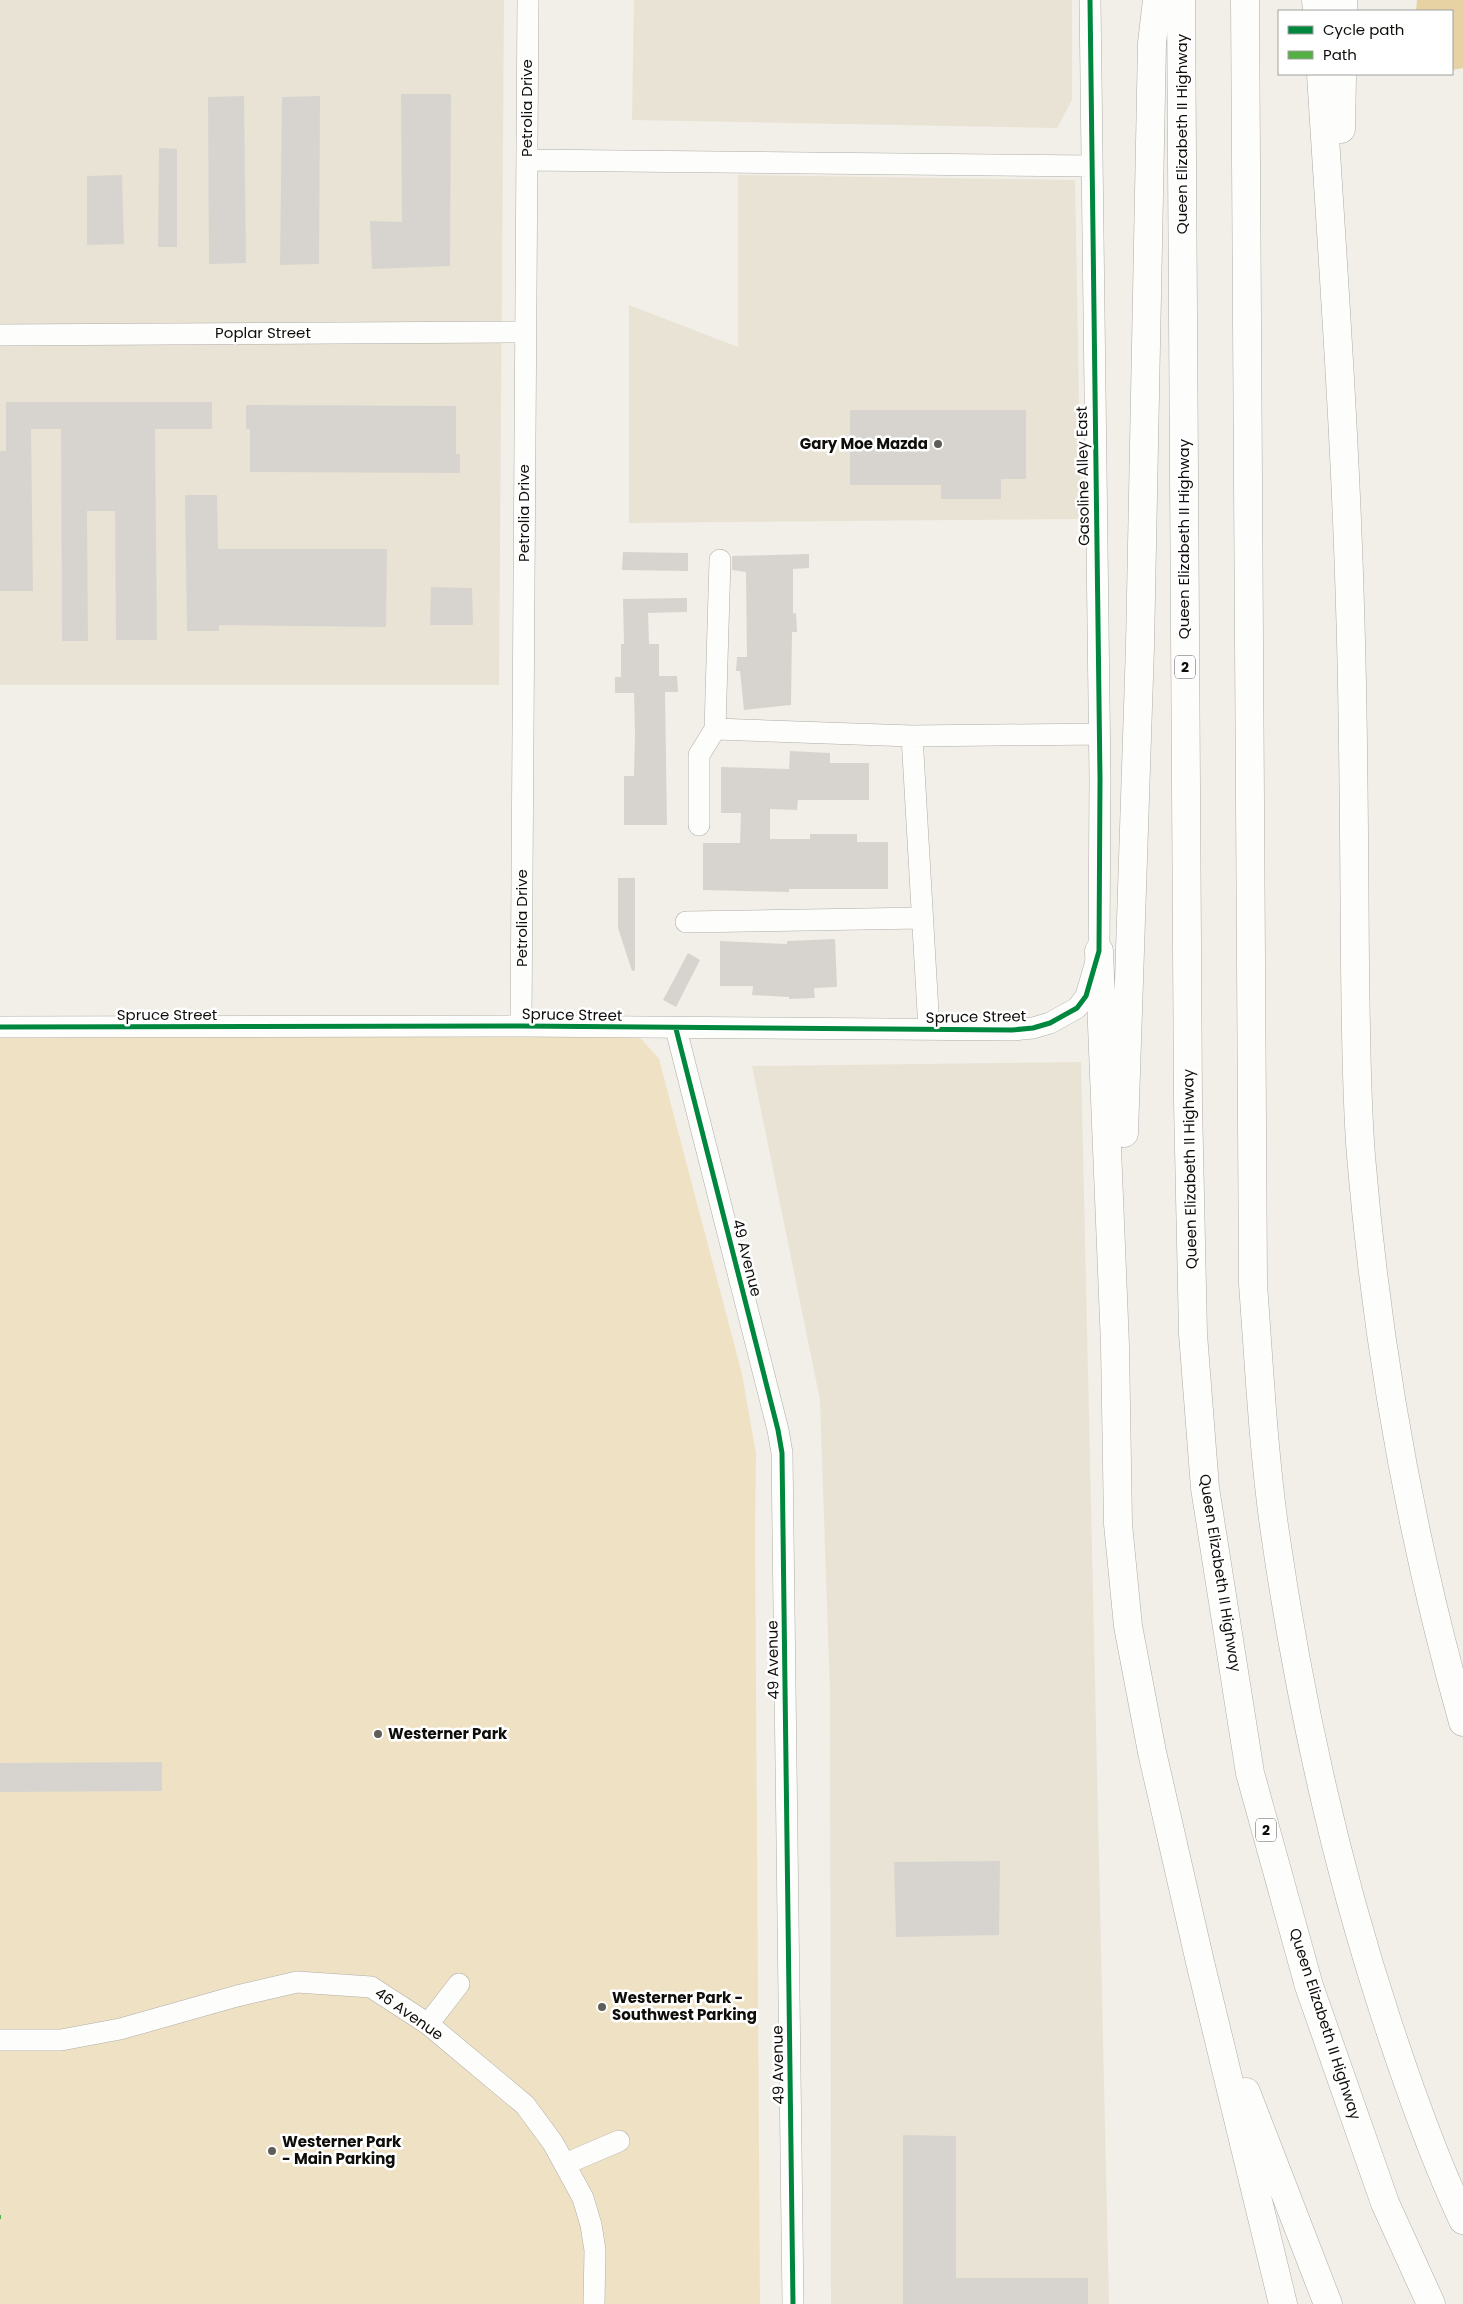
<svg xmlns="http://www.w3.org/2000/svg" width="1463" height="2304" viewBox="0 0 1463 2304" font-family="Poppins,sans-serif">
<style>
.built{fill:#e9e3d5}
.green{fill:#efe2c4}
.forest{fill:#e6d2a3}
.building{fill:#d7d4cf}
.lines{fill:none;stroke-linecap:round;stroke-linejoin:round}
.minor-casing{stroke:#afada8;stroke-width:22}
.highway-casing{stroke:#afada8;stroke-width:29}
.minor{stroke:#fdfdfc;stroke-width:21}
.highway{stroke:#fdfdfc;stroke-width:28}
.quiet{stroke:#54b044;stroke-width:4;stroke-dasharray:8 4;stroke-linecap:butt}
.cycleway-casing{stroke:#fff;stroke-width:8}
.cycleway{stroke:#00873e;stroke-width:5}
.poi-dot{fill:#5f5d58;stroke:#fff;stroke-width:2}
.labels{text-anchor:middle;stroke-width:5;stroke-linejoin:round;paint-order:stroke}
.shield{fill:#fff;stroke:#585654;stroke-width:1}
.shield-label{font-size:14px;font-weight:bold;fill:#100e0a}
.street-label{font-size:15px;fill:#100e0a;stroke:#fff}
.poi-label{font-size:15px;font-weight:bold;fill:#100e0a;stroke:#fff;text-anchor:start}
</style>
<rect width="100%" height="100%" fill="#f2efe8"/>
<path class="built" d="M0 0H504L499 685H0Z
M634 0H1072V100L1057 128 632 120Z
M738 175 1075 180 1081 519 629 523V305L738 347Z
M1081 1062 1109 2304H831L830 1693 820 1400 752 1066Z"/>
<path class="green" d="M638 1035 659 1059 742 1374 756 1454 755 1530 760 2304H0V1037Z"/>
<path class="forest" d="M1417 0H1463V68L1452 70V11H1416Z"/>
<path class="building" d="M401 94H451L450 266 372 269 370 221 402 222Z
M244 96 246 263 209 264 208 97Z
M320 96 319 264 280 265 282 97Z
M159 148 177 149V247H158Z
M122 175 124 244 87 245V176Z
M6 402H212V429H155L157 640H116L115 511H87L88 641H62L61 429H31L33 591H0V451H6Z
M246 405 456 406V454H460V473L250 472V429H246Z
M850 410H1026V479H1001V499H941V485H850Z
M185 495H217L218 549H387L386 627 219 625V631H187Z
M623 552 688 553V571L622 570Z
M809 554V568L793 569V614L796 613 797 632H792L791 705 744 710 740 671H736L737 657H747L746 572 732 570V556Z
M431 587 472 588 473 625H430Z
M687 598V612L648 613 649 644H659V676H677L678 692H665L667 825H624V776H634L635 735 634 693H615V677H621V644H624L623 599Z
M790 751 830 753V763H869V800H798L797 810 770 809V839H810V834H857V842H888V889H789V892L703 890V843H740L741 813H721V767L789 769Z
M618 878H635V970L632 971 618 928Z
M835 939 837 987 814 988 815 998 789 999V997L752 995 753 986H720V941L787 944V941Z
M688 953 700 960 676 1007 663 1000Z
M162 1762V1791L0 1792V1763Z
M1000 1861 999 1935 896 1937 894 1862Z
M903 2135 956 2136V2278H1088V2304H903Z"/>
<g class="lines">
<g class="minor-casing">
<path id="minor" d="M527 160 1092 166
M0 335 525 332
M715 729 912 736 1099 734
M912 736 929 1030
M699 825V755L715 729 720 560
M686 922 922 918
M521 1026 528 0
M0 1027 521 1026 1012 1030 1033 1028 1050 1023 1077 1008 1086 996 1099 951 1100 779 1090 0
M676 1029 778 1430 782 1453 793 2304
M428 2024 459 1984
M0 2040H61L120 2029 237 1996 297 1982 371 1987 428 2024 525 2105 553 2143 583 2198 591 2225 595 2250 594 2304
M565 2164 619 2141"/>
</g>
<g class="highway-casing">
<path id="highway" d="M1181 0 1188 1103 1193 1334 1205 1488 1250 1773 1309 1986 1385 2203 1431 2304
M1245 0 1253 1284C1259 1364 1263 1446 1274 1526 1298 1694 1334 1860 1387 2021 1409 2088 1433 2156 1463 2220
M1316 0 1317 11
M1343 11V0
M1321 74C1332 251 1345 429 1350 606 1354 726 1354 845 1355 965 1356 1028 1356 1093 1361 1156 1377 1347 1411 1538 1463 1722
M1341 129 1342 74
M1099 951 1115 1345 1118 1524 1128 1626 1152 1752 1200 1962 1283 2304
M1124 1133 1140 646 1152 43 1157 0
M1246 2092 1328 2304"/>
</g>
<use href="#minor" class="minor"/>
<use href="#highway" class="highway"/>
<path class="quiet" d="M0 2217H1"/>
<g class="cycleway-casing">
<path id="cycleway" d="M0 1027 521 1026 1012 1030 1033 1028 1050 1023 1077 1008 1086 996 1099 951 1100 779 1090 0
M676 1029 778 1430 782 1453 793 2304"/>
</g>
<use href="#cycleway" class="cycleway"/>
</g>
<g class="poi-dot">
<circle cx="938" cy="444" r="5"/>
<circle cx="378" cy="1734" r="5"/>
<circle cx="602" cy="2007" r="5"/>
<circle cx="272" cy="2151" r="5"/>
</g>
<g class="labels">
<g class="shield">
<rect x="1175" y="655.5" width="20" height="23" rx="4"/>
<rect x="1256" y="1818.5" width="20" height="23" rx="4"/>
</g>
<g class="shield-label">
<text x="1185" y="672">2</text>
<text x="1266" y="1835">2</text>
</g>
<g class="street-label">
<text transform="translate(527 108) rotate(-90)" y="5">Petrolia Drive</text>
<text transform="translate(1182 134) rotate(-90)" y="5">Queen Elizabeth II Highway</text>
<text x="263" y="338">Poplar Street</text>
<text transform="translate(1083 476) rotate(-91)" y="5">Gasoline Alley East</text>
<text transform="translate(524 513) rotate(-90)" y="5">Petrolia Drive</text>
<text transform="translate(1184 539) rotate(-90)" y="5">Queen Elizabeth II Highway</text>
<text transform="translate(522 918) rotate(-90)" y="5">Petrolia Drive</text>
<text x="167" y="1020">Spruce Street</text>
<text transform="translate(572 1015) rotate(1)" y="5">Spruce Street</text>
<text transform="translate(976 1017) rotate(-1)" y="5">Spruce Street</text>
<text transform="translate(1190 1169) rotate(-91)" y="5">Queen Elizabeth II Highway</text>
<text transform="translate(747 1258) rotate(76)" y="5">49 Avenue</text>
<text transform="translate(1220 1573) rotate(81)" y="5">Queen Elizabeth II Highway</text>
<text transform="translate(773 1660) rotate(-91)" y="5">49 Avenue</text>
<text transform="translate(409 2014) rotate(35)" y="5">46 Avenue</text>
<text transform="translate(1325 2024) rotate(72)" y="5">Queen Elizabeth II Highway</text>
<text transform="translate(778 2065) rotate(-91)" y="5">49 Avenue</text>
</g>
<g class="poi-label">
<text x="928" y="449" text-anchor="end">Gary Moe Mazda</text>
<text x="388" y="1739">Westerner Park</text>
<text x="612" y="2003">Westerner Park -<tspan x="612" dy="17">Southwest Parking</tspan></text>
<text x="282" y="2147">Westerner Park<tspan x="282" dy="17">- Main Parking</tspan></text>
</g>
</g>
<rect x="1278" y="10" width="175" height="65" fill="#ffffff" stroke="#9f9f9d"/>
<rect x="1288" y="26" width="25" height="8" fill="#00873e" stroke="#9f9f9d"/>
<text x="1323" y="35" font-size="15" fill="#100e0a">Cycle path</text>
<rect x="1288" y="51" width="25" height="8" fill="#54b044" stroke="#9f9f9d"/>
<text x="1323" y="60" font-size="15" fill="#100e0a">Path</text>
</svg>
